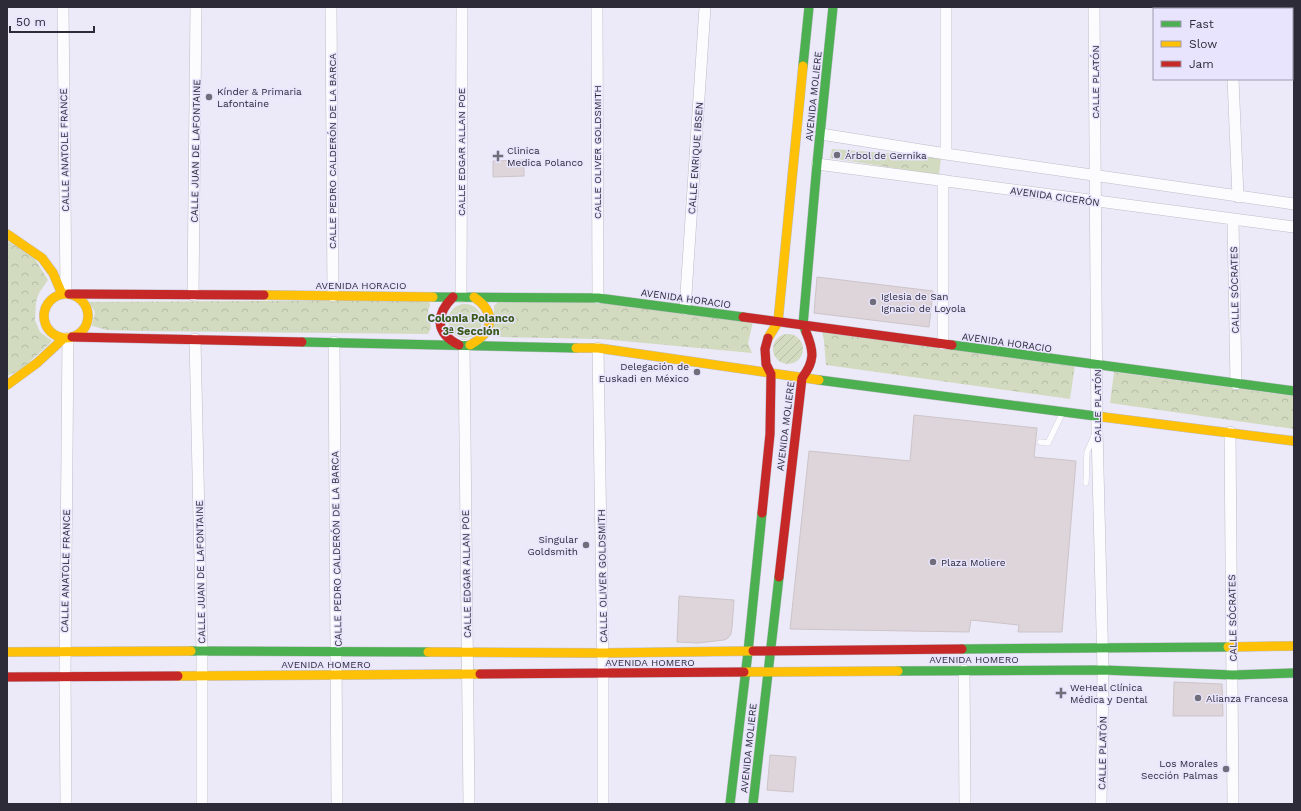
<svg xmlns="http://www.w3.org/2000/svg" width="1301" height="811" viewBox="0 0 1301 811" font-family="'Work Sans',sans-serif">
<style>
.park{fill:url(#park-crowns)}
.garden{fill:url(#garden-furrows)}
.building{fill:#ddd5d9;stroke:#ccc4c8}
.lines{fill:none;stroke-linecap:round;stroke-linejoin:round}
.lane-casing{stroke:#bebcc9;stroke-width:6}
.street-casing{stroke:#bebcc9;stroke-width:12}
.fast-casing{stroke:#bebcc9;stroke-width:10}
.slow-casing{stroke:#bebcc9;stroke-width:10}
.jam-casing{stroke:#bebcc9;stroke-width:10}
.lane{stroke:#fcfcfe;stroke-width:5.5}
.street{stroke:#fcfcfe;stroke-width:11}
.fast{stroke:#4caf50;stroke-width:9}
.slow{stroke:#ffc107;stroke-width:9}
.jam{stroke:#c62828;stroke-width:9}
.poi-dot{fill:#706e7b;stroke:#e8e4fe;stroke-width:1.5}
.labels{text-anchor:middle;stroke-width:3;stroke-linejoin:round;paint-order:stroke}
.street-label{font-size:10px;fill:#2d2b37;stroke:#e8e4fe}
.poi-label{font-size:10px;fill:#2d2b37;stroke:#e8e4fe;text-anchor:start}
.neighbourhood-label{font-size:11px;font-weight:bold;fill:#3a5b1a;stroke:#e8e4fe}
</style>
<defs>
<pattern id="park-crowns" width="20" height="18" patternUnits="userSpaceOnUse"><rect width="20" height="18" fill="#d2dbc0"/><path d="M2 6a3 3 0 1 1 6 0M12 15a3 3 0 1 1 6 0" fill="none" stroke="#b5bca6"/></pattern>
<pattern id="garden-furrows" width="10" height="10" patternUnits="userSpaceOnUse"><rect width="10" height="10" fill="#d2dbc0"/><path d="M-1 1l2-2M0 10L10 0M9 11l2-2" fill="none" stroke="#b5bca6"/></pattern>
</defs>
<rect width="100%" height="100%" fill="#eceaf8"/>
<path class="park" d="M832 149 941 157 939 175 830 158Z
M7 241 33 256 48 280 39 293 36 302 35 320 40 332 52 341 22 369 7 376Z
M429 300 430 305 428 311 431 328 428 334 138 331 107 330 92 326 95 312 89 302Z
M593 301 753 322 748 343 752 353 601 339 500 337 494 334V306L498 302Z
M448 321a17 17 0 1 1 34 0a17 17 0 1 1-34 0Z
M822 331 1075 365 1070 399 826 365 824 341Z
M1114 372 1294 396V429L1110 403Z"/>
<path class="garden" d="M773 349a15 15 0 1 1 30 0a15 15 0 1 1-30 0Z"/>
<path class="building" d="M524 160V176L493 177V161Z
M817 277 933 291 929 327 814 313Z
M914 415 1037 428 1034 457 1076 461 1062 632H1018L1019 625 971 620 969 632 790 629 809 451 910 461Z
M679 596 734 600 732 627 731 634 728 638 724 640 698 643 677 642Z
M1174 682 1222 684 1223 716H1173Z
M770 755 796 757 793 792 767 790Z"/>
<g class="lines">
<g class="lane-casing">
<path id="lane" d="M1040 442 1048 443 1062 414
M1086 483 1087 452 1095 434"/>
</g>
<g class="street-casing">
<path id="street" d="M63 7 66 293
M331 7 333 296
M597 7 598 298
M1094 7 1097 430 1103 670 1101 804
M1230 7V9
M1233 79 1238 197
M821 134 946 154 1294 204
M946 154V7
M817 164 1294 227
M943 180V344
M1233 220 1236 384
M193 295 196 7
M461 297 462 7
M685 309 705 7
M195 339 202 651V804
M334 342 337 804
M464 345 469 804
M598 348 603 673V804
M1230 432 1233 804
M964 670 965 804
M66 804 65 676 68 338"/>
</g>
<g class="fast-casing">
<path id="fast" d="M803 66 809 7
M433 297 598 298 743 317
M806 332 803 325 817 164 833 7
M302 342 576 348
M952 345 1294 391
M819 380 1103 417
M962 649 1228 647
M191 651 428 652
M898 671 1103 670 1233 675 1294 673
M730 804 748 652 762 513
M753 804 779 577"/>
</g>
<g class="slow-casing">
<path id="slow" d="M7 234 42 258 53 273 62 294
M44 316a22 22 0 1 1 44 0a22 22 0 1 1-44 0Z
M264 295 433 297
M768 338 778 322 803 66
M470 345C494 332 497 313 474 297
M576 348H598L819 380
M7 385 37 363 64 338
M1103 417 1294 441
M1228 647 1294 646
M7 652 191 651
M428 652 603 653 753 651
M744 672 898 671
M178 676 480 674"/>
</g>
<g class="jam-casing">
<path id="jam" d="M69 294 264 295
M453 297C435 315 435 333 459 345
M743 317 952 345
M72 337 302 342
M762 513 770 434 771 374 766 364 765 349 768 338
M779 577 802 378C815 361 814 351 806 332
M753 651 962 649
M480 674 744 672
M7 677 178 676"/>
</g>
<use href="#lane" class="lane"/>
<use href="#street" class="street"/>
<use href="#fast" class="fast"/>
<use href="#slow" class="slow"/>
<use href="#jam" class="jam"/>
</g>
<g class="poi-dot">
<circle cx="209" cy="97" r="4"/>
<circle cx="837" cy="155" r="4"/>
<path d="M496 150h4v4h4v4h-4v4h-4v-4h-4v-4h4z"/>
<circle cx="873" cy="302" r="4"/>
<circle cx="697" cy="372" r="4"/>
<circle cx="586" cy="545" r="4"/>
<circle cx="933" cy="562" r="4"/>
<path d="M1059 687h4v4h4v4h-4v4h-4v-4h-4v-4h4z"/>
<circle cx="1198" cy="698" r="4"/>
<circle cx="1226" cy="769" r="4"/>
</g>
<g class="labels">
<g class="street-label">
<text transform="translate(1095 82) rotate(-90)" y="4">CALLE PLATÓN</text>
<text transform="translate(813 96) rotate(-84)" y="4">AVENIDA MOLIERE</text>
<text transform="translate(64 150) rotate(-91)" y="4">CALLE ANATOLE FRANCE</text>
<text transform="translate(195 151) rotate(-89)" y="4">CALLE JUAN DE LAFONTAINE</text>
<text transform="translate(332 151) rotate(-90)" y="4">CALLE PEDRO CALDERÓN DE LA BARCA</text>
<text transform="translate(461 152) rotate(-90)" y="4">CALLE EDGAR ALLAN POE</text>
<text transform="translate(597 152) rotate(-90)" y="4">CALLE OLIVER GOLDSMITH</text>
<text transform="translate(695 158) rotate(-86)" y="4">CALLE ENRIQUE IBSEN</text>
<text transform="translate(1055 196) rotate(8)" y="4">AVENIDA CICERÓN</text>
<text x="361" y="289">AVENIDA HORACIO</text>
<text transform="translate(1234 290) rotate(-91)" y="4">CALLE SÓCRATES</text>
<text transform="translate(686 298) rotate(8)" y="4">AVENIDA HORACIO</text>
<text transform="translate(1007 342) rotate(8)" y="4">AVENIDA HORACIO</text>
<text transform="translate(1097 406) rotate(-90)" y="4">CALLE PLATÓN</text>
<text transform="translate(785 426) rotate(-83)" y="4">AVENIDA MOLIERE</text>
<text transform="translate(336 549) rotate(-91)" y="4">CALLE PEDRO CALDERÓN DE LA BARCA</text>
<text transform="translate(65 571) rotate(-89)" y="4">CALLE ANATOLE FRANCE</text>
<text transform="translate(200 572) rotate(-91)" y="4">CALLE JUAN DE LAFONTAINE</text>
<text transform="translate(466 574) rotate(-91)" y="4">CALLE EDGAR ALLAN POE</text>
<text transform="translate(602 576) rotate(-91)" y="4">CALLE OLIVER GOLDSMITH</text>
<text transform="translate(1232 618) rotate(-91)" y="4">CALLE SÓCRATES</text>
<text x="974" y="663">AVENIDA HOMERO</text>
<text x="650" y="666">AVENIDA HOMERO</text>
<text x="326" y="668">AVENIDA HOMERO</text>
<text transform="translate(748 748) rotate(-84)" y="4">AVENIDA MOLIERE</text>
<text transform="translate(1102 753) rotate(-89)" y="4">CALLE PLATÓN</text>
</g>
<g class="poi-label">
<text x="217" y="95">Kínder &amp; Primaria<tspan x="217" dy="12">Lafontaine</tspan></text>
<text x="507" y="154">Clinica<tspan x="507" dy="12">Medica Polanco</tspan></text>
<text x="845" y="159">Árbol de Gernika</text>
<text x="881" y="300">Iglesia de San<tspan x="881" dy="12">Ignacio de Loyola</tspan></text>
<text x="689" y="370" text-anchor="end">Delegación de<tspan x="689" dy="12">Euskadi en México</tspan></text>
<text x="578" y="543" text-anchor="end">Singular<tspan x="578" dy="12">Goldsmith</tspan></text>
<text x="941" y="566">Plaza Moliere</text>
<text x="1070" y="691">WeHeal Clínica<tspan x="1070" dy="12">Médica y Dental</tspan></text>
<text x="1206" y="702">Alianza Francesa</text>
<text x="1218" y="767" text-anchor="end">Los Morales<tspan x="1218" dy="12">Sección Palmas</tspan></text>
</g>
<g class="neighbourhood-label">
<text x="471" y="322">Colonia Polanco<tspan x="471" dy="13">3ª Sección</tspan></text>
</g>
</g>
<rect width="1301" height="811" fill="none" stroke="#2d2b37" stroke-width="16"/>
<rect x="1153" y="8" width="140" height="72" fill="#e8e4fe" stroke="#9d9aae"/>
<rect x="1161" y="21" width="20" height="6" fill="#4caf50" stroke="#9d9aae"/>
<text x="1189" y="28" font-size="12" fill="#2d2b37">Fast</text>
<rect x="1161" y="41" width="20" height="6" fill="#ffc107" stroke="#9d9aae"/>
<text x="1189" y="48" font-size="12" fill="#2d2b37">Slow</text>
<rect x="1161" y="61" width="20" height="6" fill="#c62828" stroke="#9d9aae"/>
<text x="1189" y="68" font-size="12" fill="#2d2b37">Jam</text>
<path d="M10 26v6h84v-6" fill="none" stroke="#2d2b37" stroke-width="2"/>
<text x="16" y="26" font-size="12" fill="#2d2b37" stroke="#e8e4fe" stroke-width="3" paint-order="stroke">50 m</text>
</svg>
